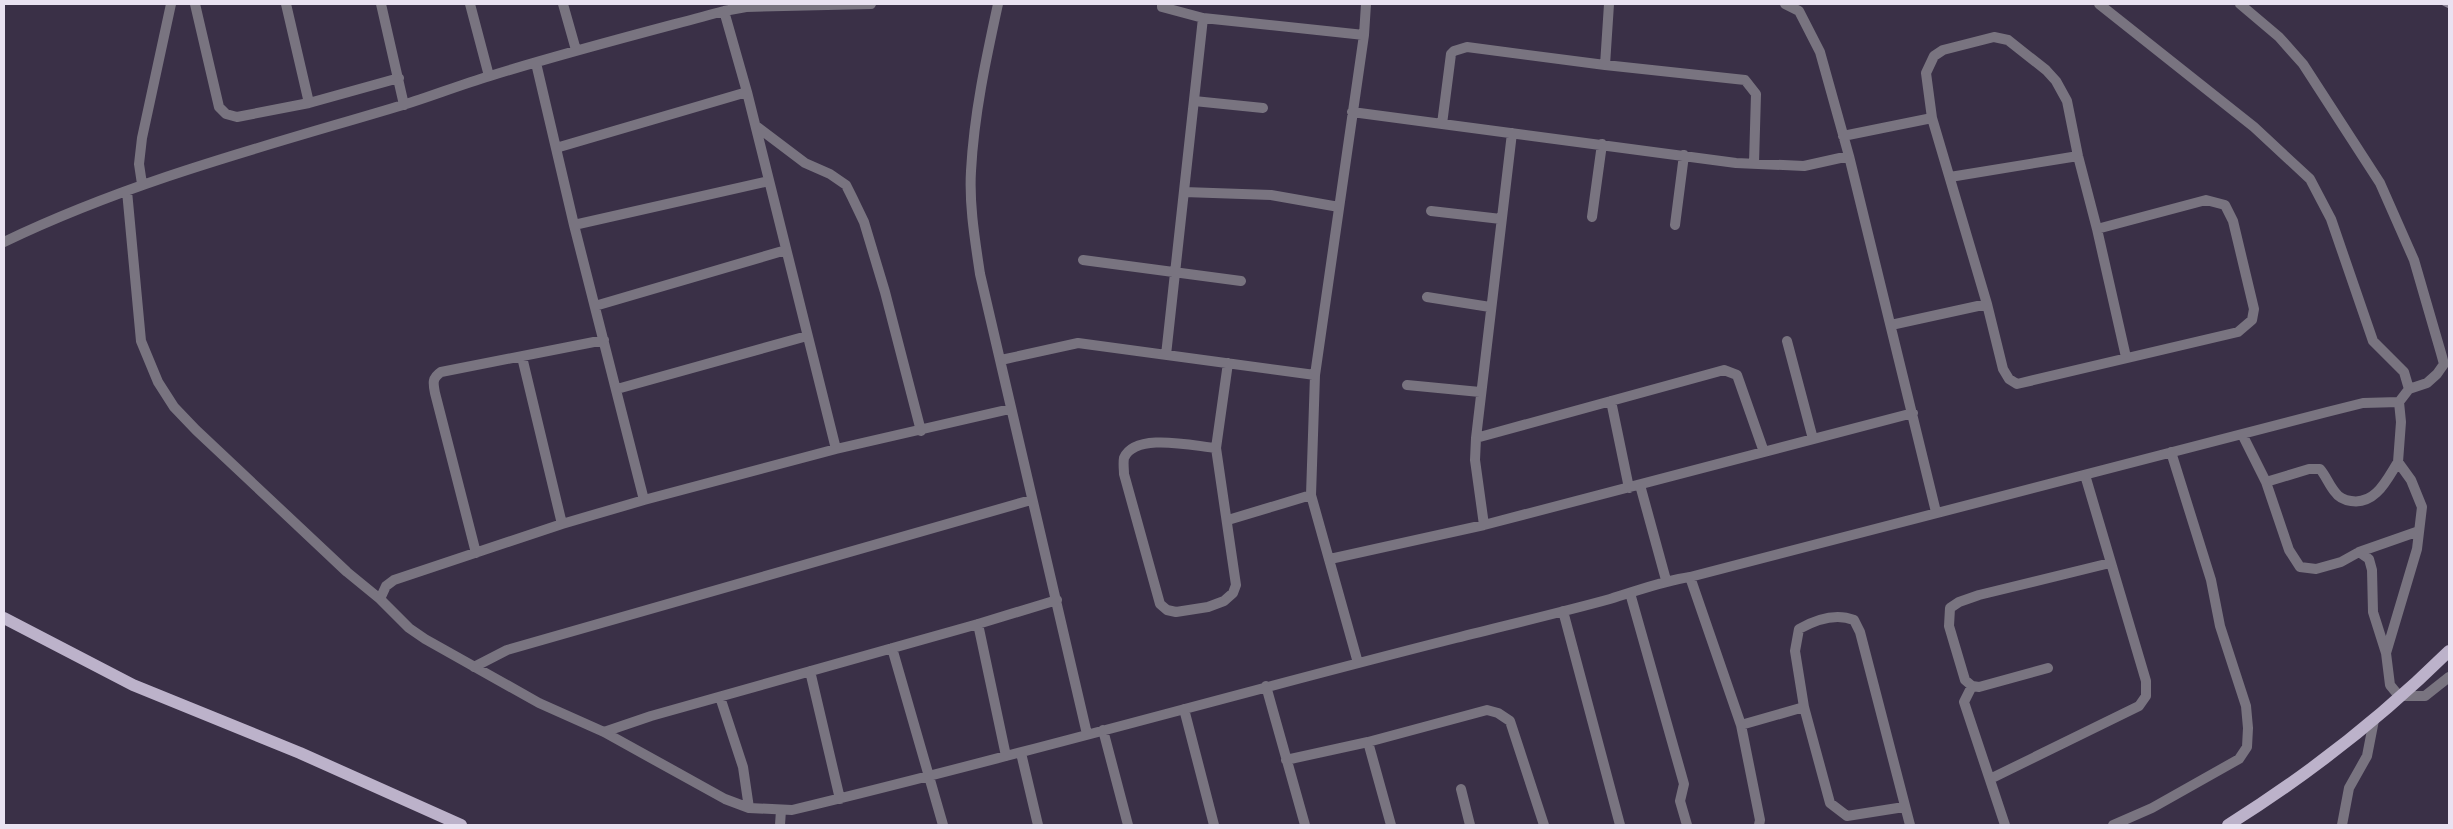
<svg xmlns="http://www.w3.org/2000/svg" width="2453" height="829" viewBox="0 0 2453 829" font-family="'Varela Round',sans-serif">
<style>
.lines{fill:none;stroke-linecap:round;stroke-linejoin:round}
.minor{stroke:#797480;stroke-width:10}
.primary{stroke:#bcb2ca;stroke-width:12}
.rail{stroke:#8b8396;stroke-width:3;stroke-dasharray:9 9;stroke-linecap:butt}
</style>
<rect width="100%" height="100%" fill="#3a3047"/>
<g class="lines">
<path class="minor" d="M195 4 219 107 226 114 237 117 309 103 399 78
M286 4 309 103
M381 4 404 105
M470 4 489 76
M563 4 576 50
M998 4C986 59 974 114 971 171 969 205 975 240 980 274L1087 734
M1162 4V7L1203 18 1364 35
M1785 4 1799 11 1820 52 1849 156 1936 512
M2099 4 2254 127 2310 179 2331 219 2373 341 2404 372 2409 389
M2240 4 2279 37 2303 64 2380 183 2414 260 2441 353 2444 364 2437 374 2427 383 2409 389 2399 402 2401 422 2398 462 2411 480 2422 507 2417 549 2386 653
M724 11 747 92 836 449
M536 63 574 225 644 500
M1605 65 1609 4
M1194 101 1263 108
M1352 112 1736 163 1804 166 1849 156
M1442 124 1451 54 1454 51 1467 47 1605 65 1745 80 1756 94 1754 163
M756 126 805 163 830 174 846 185 852 197 864 222 885 292 921 431
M1843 136 1932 118 1987 304 2003 369 2009 379 2017 384 2238 332 2252 320 2254 309 2233 221 2225 205 2206 200 2097 229 2078 156 2067 101 2056 81 2046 70 2008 40 1994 37 1943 50 1934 56 1926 73 1932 118
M556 148 747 92
M1950 177 2078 156
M142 184 139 164 142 138 171 4
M127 191 141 341 158 382 174 407 196 430 347 572 380 599 409 628 425 639 539 703 604 732 725 799 749 808 792 810C1014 757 1234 694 1456 638 1507 625 1559 613 1610 599 1637 591 1662 581 1690 577L2327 412 2363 403 2399 402
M1184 192 1271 195 1339 207
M1431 211 1501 219
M1592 217 1602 144
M574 225 769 181
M1675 225 1684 155
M2097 229 2126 357
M4 242C133 180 266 146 403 105 432 96 460 85 490 76 567 52 646 32 724 11L746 7 871 4
M1083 260 1241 281
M1427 297 1490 307
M595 306 786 250
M1891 325 1987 304
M1787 341 1813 439
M1166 355 1203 18
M522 357 562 524
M1001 360 1078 343 1315 375
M1407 385 1480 392
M617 389 807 336
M1611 401 1629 488
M2242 434 2266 482 2289 550 2300 567 2316 569 2341 562 2359 552 2419 531
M1476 438 1512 133
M1216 448C1193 446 1135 432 1124 458 1123 463 1124 470 1124 474L1160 604 1167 610 1176 612 1208 607 1224 601 1233 593 1236 585 1216 448 1228 363
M2266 482 2309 469H2320C2326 476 2329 485 2335 492 2339 498 2344 500 2351 501 2376 505 2387 479 2398 462
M1640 485 1666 580
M1228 520 1311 495
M1484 525 1475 460 1476 438 1724 370 1737 375 1764 452
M2359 552 2369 559 2372 570 2373 612 2386 653 2390 685 2399 696H2425L2449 677
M476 553 435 393C433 383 432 378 441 372L604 340
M1330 559 1484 525 1913 413
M1690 577 1741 725 1760 820 1759 825
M1630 593 1684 784 1680 801 1687 825
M380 599 386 586 394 580 562 524 644 500 836 449 1010 409
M1563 611 1620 825
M978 624 1006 756
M892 648 943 825
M1358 663 1311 495 1315 375 1364 35 1366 4
M474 667 507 650 1031 500
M2048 668 1979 687 1972 686 1965 680 1949 626 1950 608 1959 602 1979 595 2110 563
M810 671 840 799
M1266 686 1305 825
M1972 686 1964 702 2005 825
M720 697 743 767 749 808
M1184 709 1214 825
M1741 725 1804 707
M1103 730 1128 825
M604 732 651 716 978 624 1057 600
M1368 742 1391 825
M1021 753 1038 825
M1286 760 1368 742 1487 710 1498 713 1510 721 1544 825
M1990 779 2139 706 2146 696V681L2085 475
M1461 789 1470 825
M1904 807 1847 816 1830 803 1804 707 1795 651 1799 629C1815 620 1836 613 1854 620L1860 632 1910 825
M780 825 781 810
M2113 825 2152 808 2223 768 2239 759 2247 747 2248 728 2246 706 2220 626 2211 580 2171 452
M2342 825 2349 788 2367 756 2374 720"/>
<path class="primary" d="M4 618 133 685 300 753 461 825
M2228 825C2308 775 2382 717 2449 651"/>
<path class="rail" d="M2443 4 2449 7"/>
</g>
<rect width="2453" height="829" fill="none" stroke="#e9e2f1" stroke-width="10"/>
</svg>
